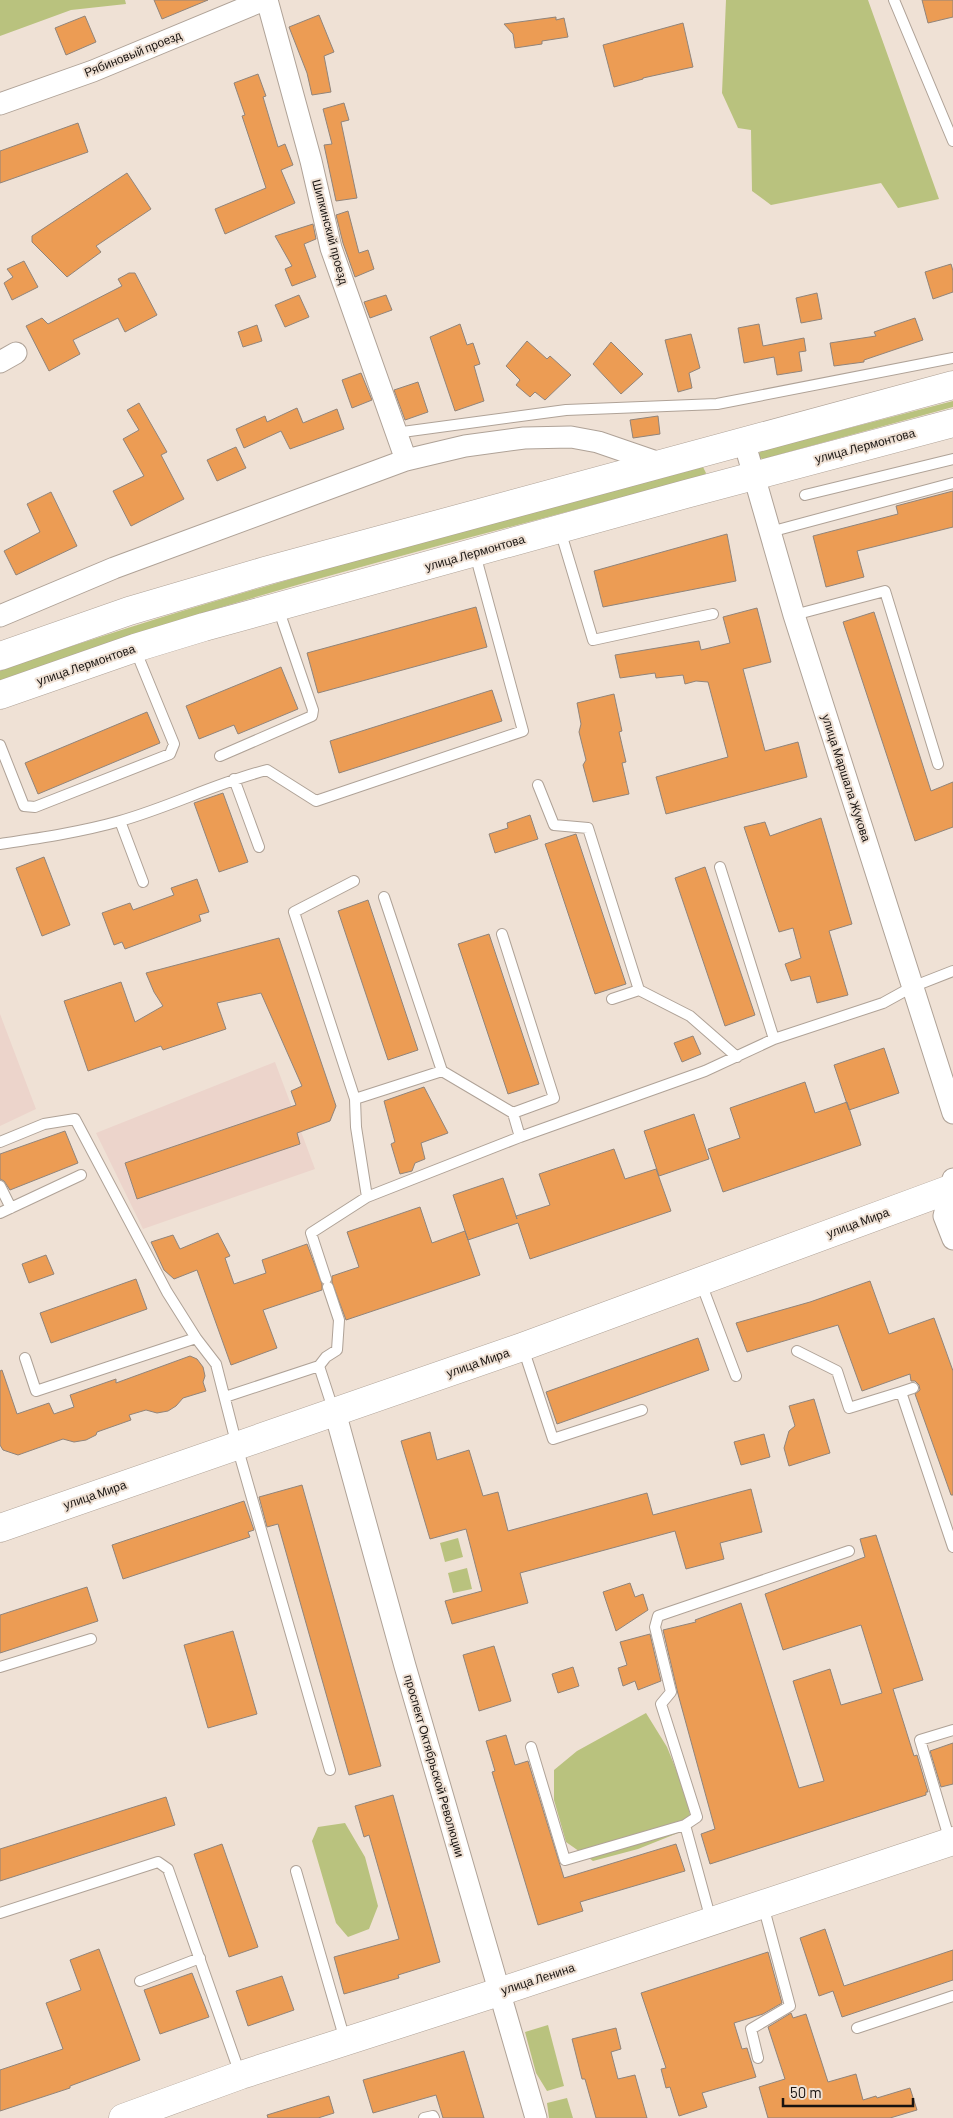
<svg xmlns="http://www.w3.org/2000/svg" width="953" height="2118" viewBox="0 0 953 2118" font-family="Barlow,sans-serif">
<style>
.education{fill:#ecd4cb}
.green{fill:#b9c27e}
.building{fill:#ec9c54;stroke:#91847a}
.lines{fill:none;stroke-linecap:round;stroke-linejoin:round}
.lane-casing{stroke:#afa297;stroke-width:12}
.street-casing{stroke:#afa297;stroke-width:23}
.secondary-casing{stroke:#afa297;stroke-width:29}
.primary-casing{stroke:#afa297;stroke-width:29}
.lane{stroke:#fff;stroke-width:10}
.street{stroke:#fff;stroke-width:21}
.secondary{stroke:#fff;stroke-width:28}
.primary{stroke:#fff;stroke-width:28}
.labels{text-anchor:middle;stroke-width:4;stroke-linejoin:round;paint-order:stroke}
.street-label{font-size:12px;fill:#191411;stroke:#efe1d5}
</style>
<rect width="100%" height="100%" fill="#efe1d5"/>
<path class="education" d="M0 1014 36 1109 0 1126Z
M275 1062 315 1169 143 1229 96 1133Z"/>
<path class="green" d="M0 0H125L126 4 71 10 0 36Z
M726 0H868L939 199 898 208 881 183 771 205 752 191 751 130 738 128 722 93Z
M953 401V407L763 459 759 458 758 454 761 451Z
M703 467 706 473 705 475C469 539 229 596 0 681V671L2 670C232 589 468 531 703 467Z
M458 1538 463 1557 445 1562 440 1543Z
M467 1568 472 1589 453 1593 448 1573Z
M646 1713 667 1747 684 1789 693 1827 638 1849 593 1861 566 1842 554 1800V1770L577 1751Z
M345 1823 365 1857 378 1906 369 1929 348 1937 336 1923 312 1841 318 1827Z
M548 2025 564 2086 547 2091 536 2073 525 2032Z
M567 2098 573 2118H549L547 2103Z"/>
<path class="building" d="M154 0H208L162 19Z
M922 0H953V17L928 23Z
M319 15 334 52 324 56 331 92 312 95 307 73 289 27Z
M85 16 96 42 66 55 55 28Z
M556 17V20L564 18 568 37 542 41V44L515 48 513 34 504 24Z
M683 23 693 67 643 78V79L614 87 603 45Z
M258 74 266 96 263 97 278 147 285 144 293 165 281 170 295 203 225 234 215 209 266 188 242 116 245 115 234 83Z
M344 103 349 120 341 122 357 198 336 201 324 145 332 144 323 109Z
M78 123 88 152 0 183V151Z
M127 173 151 209 96 246 101 252 67 277 32 242V236Z
M348 211 359 253 368 250 374 269 355 277 343 243 336 215Z
M313 224 316 239 304 244 316 277 292 286 285 269 292 266 275 236Z
M24 261 38 287 12 300 4 283 13 277 7 269Z
M951 264 953 271V292L933 299 925 272Z
M129 273H135L157 315 125 332 118 318 73 340 80 354 49 371 26 326 42 318 48 324 122 286 118 279Z
M817 293 822 319 801 323 796 298Z
M299 295 309 317 285 327 275 305Z
M386 295 392 310 370 318 364 302Z
M915 318 923 340 864 360V362L834 366 830 343 876 336 874 332Z
M460 324 467 345 473 343 480 364 474 366 484 401 455 411 430 337Z
M759 324 763 346 804 338 806 351 799 352 802 371 777 375 774 357 744 363 738 328Z
M257 325 262 341 243 347 238 332Z
M691 334 700 368 689 373 692 388 678 392 665 340Z
M527 341 547 359 550 356 571 375 545 400 535 392 530 397 516 385 520 380 506 366Z
M611 342 643 374 621 394 593 364Z
M361 373 372 400 352 408 342 380Z
M418 382 428 412 405 420 394 390Z
M139 403 167 452 161 455 184 499 131 526 113 491 144 476 123 439 139 430 127 410Z
M297 408 303 423 337 409 344 429 290 449 281 431 244 448 236 429 265 416 267 422Z
M658 416 660 434 633 438 630 420Z
M236 447 246 468 217 481 207 460Z
M953 491V527L857 551 864 577 826 587 813 536 898 514 896 506Z
M51 492 77 546 16 575 4 551 40 532 27 504Z
M727 534 736 581 603 607 594 571Z
M476 607 487 647 318 693 307 653Z
M757 608 771 662 743 669 765 751 798 742 807 777 666 814 656 777 728 757 708 682 696 681 685 684 683 675 656 678 655 673 620 678 615 655 699 641 701 650 730 643 723 617Z
M874 612 931 791 953 782V827L915 841 843 622Z
M281 667 298 709 238 734 234 725 199 739 186 706Z
M492 690 502 721 339 773 330 741Z
M614 694 622 731 619 732 626 762 622 763 629 794 593 802 583 765 586 760 579 732 581 724 577 703Z
M147 712 160 743 38 794 25 763Z
M223 793 248 862 219 872 194 803Z
M530 815 538 839 495 853 489 834 508 828 507 823Z
M821 818 852 924 829 931 848 995 817 1003 810 976 791 981 785 964 801 958 793 928 779 932 744 827 765 822 770 836Z
M576 834 626 984 595 994 545 844Z
M44 857 70 925 42 936 16 868Z
M705 867 755 1015 725 1026 675 878Z
M197 879 209 912 199 915 201 921 125 949 122 942 114 945 102 913 130 903 133 910 174 895 171 888Z
M368 900 418 1050 388 1060 338 911Z
M489 934 539 1084 508 1094 458 944Z
M279 938 336 1106 330 1121 297 1133 300 1144 137 1199 125 1163 296 1105 291 1091 302 1086 261 993 217 1003 226 1029 163 1050 161 1046 88 1071 64 1001 121 982 135 1022 163 1006 154 992 146 973Z
M693 1036 701 1054 682 1062 674 1043Z
M884 1048 899 1093 849 1110 834 1065Z
M805 1082 815 1113 847 1102 861 1145 723 1192 708 1149 740 1138 730 1108Z
M424 1087 448 1133 421 1143 425 1159 415 1163 412 1171 400 1174 391 1144 395 1142 384 1101Z
M694 1114 709 1159 659 1176 644 1131Z
M65 1131 78 1163 10 1190 4 1181 0 1179V1154Z
M614 1149 625 1179 656 1169 671 1211 530 1259 518 1223 468 1240 453 1195 503 1178 517 1219 516 1216 550 1205 539 1174Z
M420 1207 432 1243 465 1231 480 1275 346 1320 332 1282V1276L359 1267 347 1232Z
M218 1233 230 1256 225 1258 234 1284 266 1273 262 1260 307 1244 322 1284V1290L263 1310 277 1348 231 1365 197 1270 174 1279 164 1270 151 1242 173 1235 180 1249Z
M46 1255 54 1274 29 1283 22 1264Z
M136 1279 147 1309 51 1343 40 1313Z
M870 1281 889 1334 934 1318 953 1371V1495H951L915 1394 920 1390 919 1385 915 1381H911L910 1374 862 1391 838 1325 747 1352 736 1323 810 1302Z
M698 1338 709 1370 557 1424 546 1392Z
M190 1356 197 1359 203 1367 205 1376 203 1382 206 1391 183 1398 176 1406 168 1411 157 1413 146 1410 129 1415 131 1420 97 1432 96 1435 86 1440 74 1442 63 1439 18 1455 3 1450 0 1445V1371L2 1370 17 1414 49 1403 54 1414 74 1407 70 1395 116 1379V1383Z
M814 1399 830 1453 789 1466 784 1448 789 1431 795 1426 789 1406Z
M430 1432 437 1460 469 1450 483 1496 498 1492 508 1531 647 1493 653 1515 751 1489 762 1532 720 1543 724 1559 686 1569 675 1531 520 1573 528 1603 452 1624 445 1601 482 1591 466 1529 430 1539 401 1441Z
M764 1434 770 1457 741 1465 734 1442Z
M302 1485 381 1766 349 1775 278 1524 267 1527 259 1497Z
M244 1501 254 1530 248 1532 250 1537 123 1579 112 1545Z
M876 1535 923 1680 893 1689 914 1756 917 1755 928 1792H926V1795L710 1864 701 1834 715 1829 678 1694 663 1630 696 1622 695 1620 741 1603 799 1788 824 1781 793 1681 830 1669 841 1705 882 1693 861 1625 783 1650 765 1594 865 1557 860 1539Z
M630 1583 635 1597 643 1594 648 1610 616 1631 603 1592Z
M87 1587 98 1621 0 1653V1615Z
M233 1631 257 1714 208 1728 184 1645Z
M650 1634 661 1681 638 1690 635 1681 623 1686 618 1668 627 1665 620 1642Z
M494 1646 511 1701 479 1711 463 1655Z
M573 1667 579 1686 558 1693 552 1674Z
M506 1735 515 1765 528 1761 564 1878 676 1844 685 1871 580 1902 583 1911 538 1925 492 1772 495 1771 486 1741Z
M953 1743V1784L941 1787 930 1751Z
M393 1795 440 1962 398 1975 399 1978 344 1994 334 1957 399 1939 369 1835 364 1837 355 1806Z
M166 1797 175 1825 0 1881V1849Z
M222 1844 258 1947 229 1957 194 1854Z
M825 1929 844 1986 953 1950V1980L842 2017 833 1991 819 1996 800 1938Z
M99 1949 140 2060 70 2086V2088L0 2111V2070L63 2049 46 2003 81 1990 70 1960Z
M768 1952 782 2003 763 2014 734 2023 742 2049 747 2048 756 2077 702 2093 707 2107 679 2116 670 2087 666 2088 661 2069 666 2068 641 1993Z
M192 1973 209 2017 160 2034 144 1990Z
M282 1976 294 2010 248 2026 236 1991Z
M791 2013 793 2018 806 2014 828 2082 856 2074 863 2100 876 2096 877 2098 910 2088 917 2110 890 2118H768L759 2087 785 2079 768 2027Z
M616 2028 621 2049 611 2052 618 2079 635 2075 647 2118H596L585 2079H582L572 2039Z
M464 2051 484 2118H443L436 2095 373 2113 363 2080Z
M329 2096 334 2113 318 2118H268L267 2115Z"/>
<g class="lines">
<g class="lane-casing">
<path id="lane" d="M894 0 953 141
M395 433 566 410 717 404 953 358
M805 495 953 459
M560 530 593 640 713 614
M770 532 953 483
M794 615 885 591 938 764
M0 745 24 806 35 807 170 754 174 744 135 649
M220 756 312 716 313 710 278 608
M234 779 259 847
M538 785 554 825 588 828 639 990 690 1016 737 1057
M120 821 143 882
M0 844C40 838 81 832 120 821 170 807 216 783 267 770L316 801 523 731 475 554
M720 867 774 1039
M354 881 294 912 355 1099
M384 897 442 1071
M502 934 554 1098 513 1113
M612 999 639 990
M0 1142 44 1124 75 1119 167 1292 196 1338
M0 1186 11 1208
M367 1197 356 1127 355 1099 442 1071 513 1113 520 1137 705 1071 774 1039 883 1003 912 987 953 971
M0 1213 81 1175
M326 1279 311 1233 367 1197 520 1137
M701 1283 736 1376
M328 1287 339 1320 337 1350 326 1357 319 1366 334 1412
M523 1348 553 1439 642 1410
M797 1351 837 1371 849 1408 901 1392
M25 1358 36 1391 196 1338 216 1364 237 1446 330 1770
M913 1388 901 1392 953 1547
M225 1397 319 1366
M0 1667 91 1639
M531 1747 565 1860 685 1825
M950 1841 920 1740 953 1730
M296 1871 345 2040
M0 1913 158 1862 168 1869 240 2074
M711 1920 685 1825 697 1817 661 1704 671 1692 655 1627 658 1616 849 1551
M140 1981 200 1958
M857 2028 953 1996
M758 2058 751 2029 790 2006 763 1905
M424 2118 433 2116 434 2118"/>
</g>
<g class="street-casing">
<path id="street" d="M267 0 311 161 331 248 406 460
M0 104 93 71 264 0
M0 362 16 353
M744 441 794 615 953 1113
M0 616 114 568 406 460 465 446 524 438 571 437 598 442 662 464
M953 1179 944 1216 953 1239
M335 1412 405 1666 536 2118"/>
</g>
<g class="secondary-casing">
<path id="secondary" d="M0 1528 522 1347 953 1188
M123 2118 241 2075 499 1992 953 1841"/>
</g>
<g class="primary-casing">
<path id="primary" d="M0 656 129 611 265 571 953 385
M0 695 135 648 204 627 686 494 953 423"/>
</g>
<use href="#lane" class="lane"/>
<use href="#street" class="street"/>
<use href="#secondary" class="secondary"/>
<use href="#primary" class="primary"/>
</g>
<g class="labels">
<g class="street-label">
<text transform="translate(133 54) rotate(-22)" y="4">Рябиновый проезд</text>
<text transform="translate(330 232) rotate(75)" y="4">Шипкинский проезд</text>
<text transform="translate(865 446) rotate(-15)" y="4">улица Лермонтова</text>
<text transform="translate(475 553) rotate(-16)" y="4">улица Лермонтова</text>
<text transform="translate(86 665) rotate(-19)" y="4">улица Лермонтова</text>
<text transform="translate(846 778) rotate(72)" y="4">улица Маршала Жукова</text>
<text transform="translate(858 1223) rotate(-20)" y="4">улица Мира</text>
<text transform="translate(478 1363) rotate(-19)" y="4">улица Мира</text>
<text transform="translate(95 1495) rotate(-19)" y="4">улица Мира</text>
<text transform="translate(434 1766) rotate(74)" y="4">проспект Октябрьской Революции</text>
<text transform="translate(538 1979) rotate(-18)" y="4">улица Ленина</text>
</g>
</g>
<path d="M783 2098v8h130v-8" fill="none" stroke="#191411" stroke-width="2.5"/>
<text x="790" y="2098" font-size="15" fill="#191411" stroke="#efe1d5" stroke-width="4" paint-order="stroke">50 m</text>
</svg>
